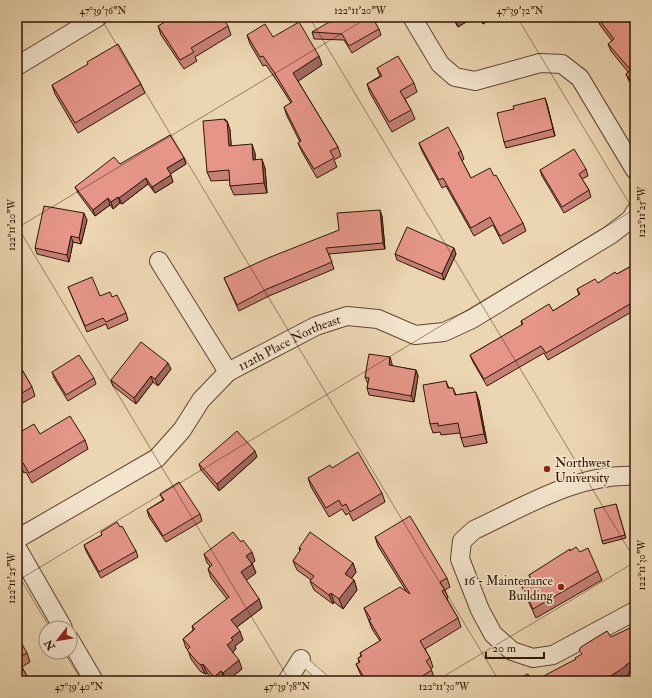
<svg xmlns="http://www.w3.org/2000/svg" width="652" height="698" viewBox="0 0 652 698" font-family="'IM FELL Double Pica',serif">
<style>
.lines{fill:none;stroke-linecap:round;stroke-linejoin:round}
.lane-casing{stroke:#604530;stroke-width:10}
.street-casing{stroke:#604530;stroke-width:20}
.lane{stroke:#f3e4cd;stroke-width:9}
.street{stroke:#f3e4cd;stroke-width:18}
.wall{fill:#c58176;stroke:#321505}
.shaded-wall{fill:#a06960;stroke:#321505}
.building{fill:#e59689;stroke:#321505}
.ticks{fill:none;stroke:#321505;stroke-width:1;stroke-opacity:0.45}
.poi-dot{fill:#8f2418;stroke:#f3e4cd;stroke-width:1.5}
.labels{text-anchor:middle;stroke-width:3.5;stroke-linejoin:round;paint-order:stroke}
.street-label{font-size:13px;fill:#321505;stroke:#f3e4cd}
.poi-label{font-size:13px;fill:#321505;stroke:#f3e4cd;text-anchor:start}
.neatline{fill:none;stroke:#321505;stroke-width:1.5}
.ticks-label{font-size:10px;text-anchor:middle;fill:#321505}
</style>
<rect width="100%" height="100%" fill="#ecd5b2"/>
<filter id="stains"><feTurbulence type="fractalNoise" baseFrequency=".005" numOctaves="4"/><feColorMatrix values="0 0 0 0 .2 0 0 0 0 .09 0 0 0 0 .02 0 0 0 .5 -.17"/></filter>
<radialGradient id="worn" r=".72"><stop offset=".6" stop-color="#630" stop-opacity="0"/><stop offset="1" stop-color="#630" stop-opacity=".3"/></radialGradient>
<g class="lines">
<g class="lane-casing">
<path id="lane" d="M301 659 326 681"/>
</g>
<g class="street-casing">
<g id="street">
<path d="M412 17 440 64 455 77 475 81 540 63 562 64 580 78 635 170"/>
<path d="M17 66 98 17"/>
<path d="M159 261 228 372"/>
<path d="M635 476C577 473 524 507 474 530L462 541 460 559 480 610 493 634 512 651 533 658 553 655 635 611"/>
<path id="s1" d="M17 539 157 458 182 430 201 400 228 372 316 326 347 316 378 319 415 335 444 332 472 319 610 235 631 219 635 212"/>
<path d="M17 548 63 628"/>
<path d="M70 640 94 681"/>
<path d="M287 681 301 659"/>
</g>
</g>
<use href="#lane" class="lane"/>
<use href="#street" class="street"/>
</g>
<path class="wall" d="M452 17H474L458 27Z
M478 17H494L483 24Z
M518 17H524L519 19Z
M597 17 635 22V91L629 81 626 74 628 72 611 51 608 44 612 41 600 25Z
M158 26H228L231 35 195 57 197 61 184 69 161 35Z
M379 29 381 35 352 53 344 40 314 39 312 32Z
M247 35 273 37 319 56 322 65 298 81 338 147 341 156 334 160 337 167 317 178 302 152 298 143 300 142 287 116 284 107 291 103 277 81 266 65 263 66 250 44Z
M377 68 414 83 417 92 405 99 411 110 415 119 392 132 370 93 367 84 380 76Z
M141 84 145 93 78 133 55 94 52 85Z
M545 98 547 104 555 136 506 148 504 142 514 109Z
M225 121H227L230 130 231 146 255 153V159L265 168 267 193 234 195 230 186V180L211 181 207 172Z
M419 143 461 151 464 159 462 161 471 178 523 223 526 231 503 244 493 225 474 236 446 186 442 188 422 151Z
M184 158 186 164 170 174 173 182 155 193 148 184 122 204 120 203 113 209 110 205 95 216 78 193 75 187 120 164Z
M586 169 588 176 582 179 589 190 591 197 564 213 542 176 540 170Z
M382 216 385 249 329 254 334 269 269 296 239 311 224 278Z
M87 220 81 244 73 242 69 262 37 254 35 248Z
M395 254H456L444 280 397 260Z
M635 264V310L548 360 544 353 487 386 473 362 470 355 522 325 521 321 553 311 579 295 577 289 598 283 617 274Z
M68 287 100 296 112 297 126 313 128 320 108 329 106 324 87 332Z
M17 340 21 351 17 353Z
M17 361 32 387 35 396 17 406Z
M392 364V366L416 370 418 376 414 402 369 395 367 388 368 384 365 377Z
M171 369 158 386 153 382 136 404 113 386 111 380Z
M52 372 94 378 96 384 68 401 54 378Z
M446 381 449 388H453L456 395 476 392 479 401 487 443 464 447 461 438 460 433 441 435 440 432 433 433 430 424Z
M17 434H40L85 440 88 449 32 483 26 472 24 473 17 459Z
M257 457 219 491 201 470 199 464Z
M332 468 382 493 385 502 353 521 349 513 346 515 342 509 329 517 311 487 308 478Z
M160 494 200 514 202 521 166 542 149 517 147 510 163 500Z
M616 504 626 538 603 544 602 541Z
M120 527 136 551 138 557 101 578 86 551 84 545 102 535 101 532Z
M375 537 447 578 450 587 445 590 448 598 447 599 458 618 461 627 425 649 430 658 433 667 431 669 435 679 432 681H364L360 673 356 664 359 663 358 658 361 656 360 653 380 641 372 629 364 608 406 591 378 546Z
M299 548 353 563 356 572 351 579 354 580 357 590 343 609 334 602 333 604 314 590 310 581 311 580 297 570 293 561 300 551Z
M570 551 580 552 598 571 602 580 536 618 526 596 522 587 531 581 529 575Z
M204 554 255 561 252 563 256 573 246 580 259 599 262 608 237 627 243 640 235 646 236 649 233 652 242 669 227 681H225V680L224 681H213L207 673 205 674 200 671 191 659 188 650 186 648 183 639 193 630 192 626 227 599 211 578 208 569 210 566 207 563Z
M17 640 27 653 30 662 22 667 28 678 30 681H17Z"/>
<path class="shaded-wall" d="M462 17H474L458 27 456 21Z
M482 17H494L483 24 480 18Z
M319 56 322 65 297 82 293 73Z
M545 98 547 104 555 136 553 129Z
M225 119 227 126V121L230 130 232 155 229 146Z
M252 144 255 153 256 169 253 160Z
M184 158 186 164 169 175 167 168Z
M262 159 265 168 267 193 264 183Z
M171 175 173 182 155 193 152 187Z
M146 178 148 184 122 204 119 198Z
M118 197 120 203 113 209 111 202Z
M108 198 110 205 95 216 93 210Z
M380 210 382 216 385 249 383 243Z
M84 213 87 220 81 244 79 238Z
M71 236 73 242 69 262 67 255Z
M454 248 456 254 444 280 442 274Z
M390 357 392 364 391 372 389 365Z
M168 363 171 369 158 386 155 379Z
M416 370 418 376 414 402 411 396Z
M151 376 153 382 136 404 134 398Z
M476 392 479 401 487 443 484 434Z
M255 451 257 457 219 491 217 484Z
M252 552 255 561 250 565 246 556Z
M353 563 356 572 348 583 345 574Z
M252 564 256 573 244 582 241 572Z
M354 580 357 590 343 609 339 599Z
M331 593 334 602 333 604 329 595Z
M259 599 262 608 234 629 231 620Z
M240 631 243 640 235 646 236 649 230 654 227 645 231 638Z
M635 653V668L629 672V674L618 681H604L626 665 632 655Z
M239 660 242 669 227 681H226L223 673Z
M203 664 207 673 205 674 201 665Z
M221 671 225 680 224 681H216L214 677Z"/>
<path class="building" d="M173 17H222L228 26 191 48 194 52 180 60 158 26Z
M338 17H372L379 29 349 46 342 34 312 32Z
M454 17H462L456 21Z
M597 17H631L635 22V87L626 74 631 70 608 44 614 39Z
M299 22 319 56 293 73 338 147 330 151 334 158 314 169 298 143 301 141 284 107 292 102 274 72 263 56 260 57 247 35 265 24 273 37Z
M118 44 141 84 75 123 52 85 88 64 87 62Z
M398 56 414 83 400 91 411 110 389 122 367 84 382 76 377 68Z
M545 98 553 129 504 142 497 113 514 109 513 106Z
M225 119V121H227L229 146 252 144 253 160 262 159 264 183 230 186 229 170 207 172 203 121Z
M448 127 461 151 458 153 471 178 490 168 494 176 496 175 523 223 500 236 490 217 471 228 443 178 439 180 419 143Z
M170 135 184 158 167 168 171 175 152 187 146 178 119 198 118 197 111 202 108 198 93 210 75 187 114 157 120 164Z
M574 149 586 169 579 174 589 190 562 207 540 170Z
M44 206 84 213 79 238 71 236 67 255 35 248Z
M380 210 383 243 326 248 332 262 267 289 237 305 224 278 268 258 339 230 337 213Z
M407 227 454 248 442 274 395 254Z
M635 264V301L546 353 541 346 484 379 470 355 523 324 521 321 549 304 553 311 580 294 577 289 595 279 598 283 615 272 617 274Z
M92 277 100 296 110 292 112 297 117 295 126 313 106 322 103 318 85 326 68 287Z
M141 342 168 363 155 379 151 376 134 398 111 380Z
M369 354 390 357 389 365 416 370 411 396 367 388 369 378 365 377Z
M79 355 94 378 66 395 52 372Z
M17 361 32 387 17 396Z
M446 381 448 388H453L455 395 476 392 484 434 461 438 458 423 438 426V423L430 424 423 385Z
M70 416 85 440 29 473 23 463 21 464 17 457V434L34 424 40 434Z
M237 431 255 451 217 484 199 464Z
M358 452 382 493 350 512 346 504 342 506 339 500 326 508 308 478 330 465 332 468Z
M179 482 200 514 163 536 147 510 164 500 160 494Z
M616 504 625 535 602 541 594 509Z
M410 516 447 578 440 582 445 590 442 591 458 618 420 641 430 658 426 661 432 670 414 681H372L369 677 365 679 356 664 360 662 358 658 362 656 360 653 381 640 369 620 371 619 364 608 400 587 410 594 375 537Z
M117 522 120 527 122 526 136 551 99 572 84 545 102 535 101 532Z
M233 532 241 542 243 540 252 552 246 556 252 564 241 572 259 599 231 620 240 631 231 638 233 640 227 645 239 660 223 673 221 671 214 677 203 664 201 665 197 662 187 650 190 647 183 639 195 629 192 626 229 597 208 569 212 565 204 554Z
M310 532 353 563 345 574 354 580 339 599 331 593 329 595 310 581 314 576 293 561 301 549 299 548Z
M576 547 580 552 588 548 598 571 533 609 522 587 532 581 529 575 570 549V551Z
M632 627 635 632V653L632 655 635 659 626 665V666L603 681 602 679 599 681H592L591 679 587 681H513L528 674 531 681 535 679 536 680 576 659 575 658 582 654 579 650 581 647 607 631 611 637Z
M19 639 27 653 17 659V640Z
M17 659 28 678 23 681H17Z"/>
<path class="ticks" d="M100 17 499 681M309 17 635 560M517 17 635 213M17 226 290 681M17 228 369 17M17 573 50 628M17 581 635 209M64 652 82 681M436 681 635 562"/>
<g class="poi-dot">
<circle cx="547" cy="469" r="4"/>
<circle cx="561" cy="587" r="4"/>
</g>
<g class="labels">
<g class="street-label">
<text dy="5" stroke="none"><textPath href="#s1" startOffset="342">112th Place Northeast</textPath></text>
</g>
<g class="poi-label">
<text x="555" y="467">Northwest<tspan x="555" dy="15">University</tspan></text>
<text x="553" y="585" text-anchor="end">16 - Maintenance<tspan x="553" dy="15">Building</tspan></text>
</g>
</g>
<rect width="652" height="698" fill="none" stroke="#ecd5b2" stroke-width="44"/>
<g transform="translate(58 640) rotate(239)"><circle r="19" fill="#f3e4cd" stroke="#a6917d"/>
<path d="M0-3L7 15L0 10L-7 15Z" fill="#8f2418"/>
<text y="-6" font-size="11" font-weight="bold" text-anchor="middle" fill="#321505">N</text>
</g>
<path d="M486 652v6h58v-6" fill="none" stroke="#321505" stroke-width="2"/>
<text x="492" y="652" font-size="12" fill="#321505" stroke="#f3e4cd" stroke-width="3" paint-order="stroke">20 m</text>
<rect x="22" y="22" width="608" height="654" class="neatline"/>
<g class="ticks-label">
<text x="103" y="14">47°39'36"N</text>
<text x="360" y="14">122°11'20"W</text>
<text x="520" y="14">47°39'32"N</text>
<text transform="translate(641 212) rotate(-90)" y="4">122°11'25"W</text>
<text transform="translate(11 225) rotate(-90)" y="4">122°11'20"W</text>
<text transform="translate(641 565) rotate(-90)" y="4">122°11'30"W</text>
<text transform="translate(11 578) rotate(-90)" y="4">122°11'25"W</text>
<text x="79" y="690">47°39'40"N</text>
<text x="287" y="690">47°39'38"N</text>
<text x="444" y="690">122°11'30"W</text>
</g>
<rect width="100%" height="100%" filter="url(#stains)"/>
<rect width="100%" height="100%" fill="url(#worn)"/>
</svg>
